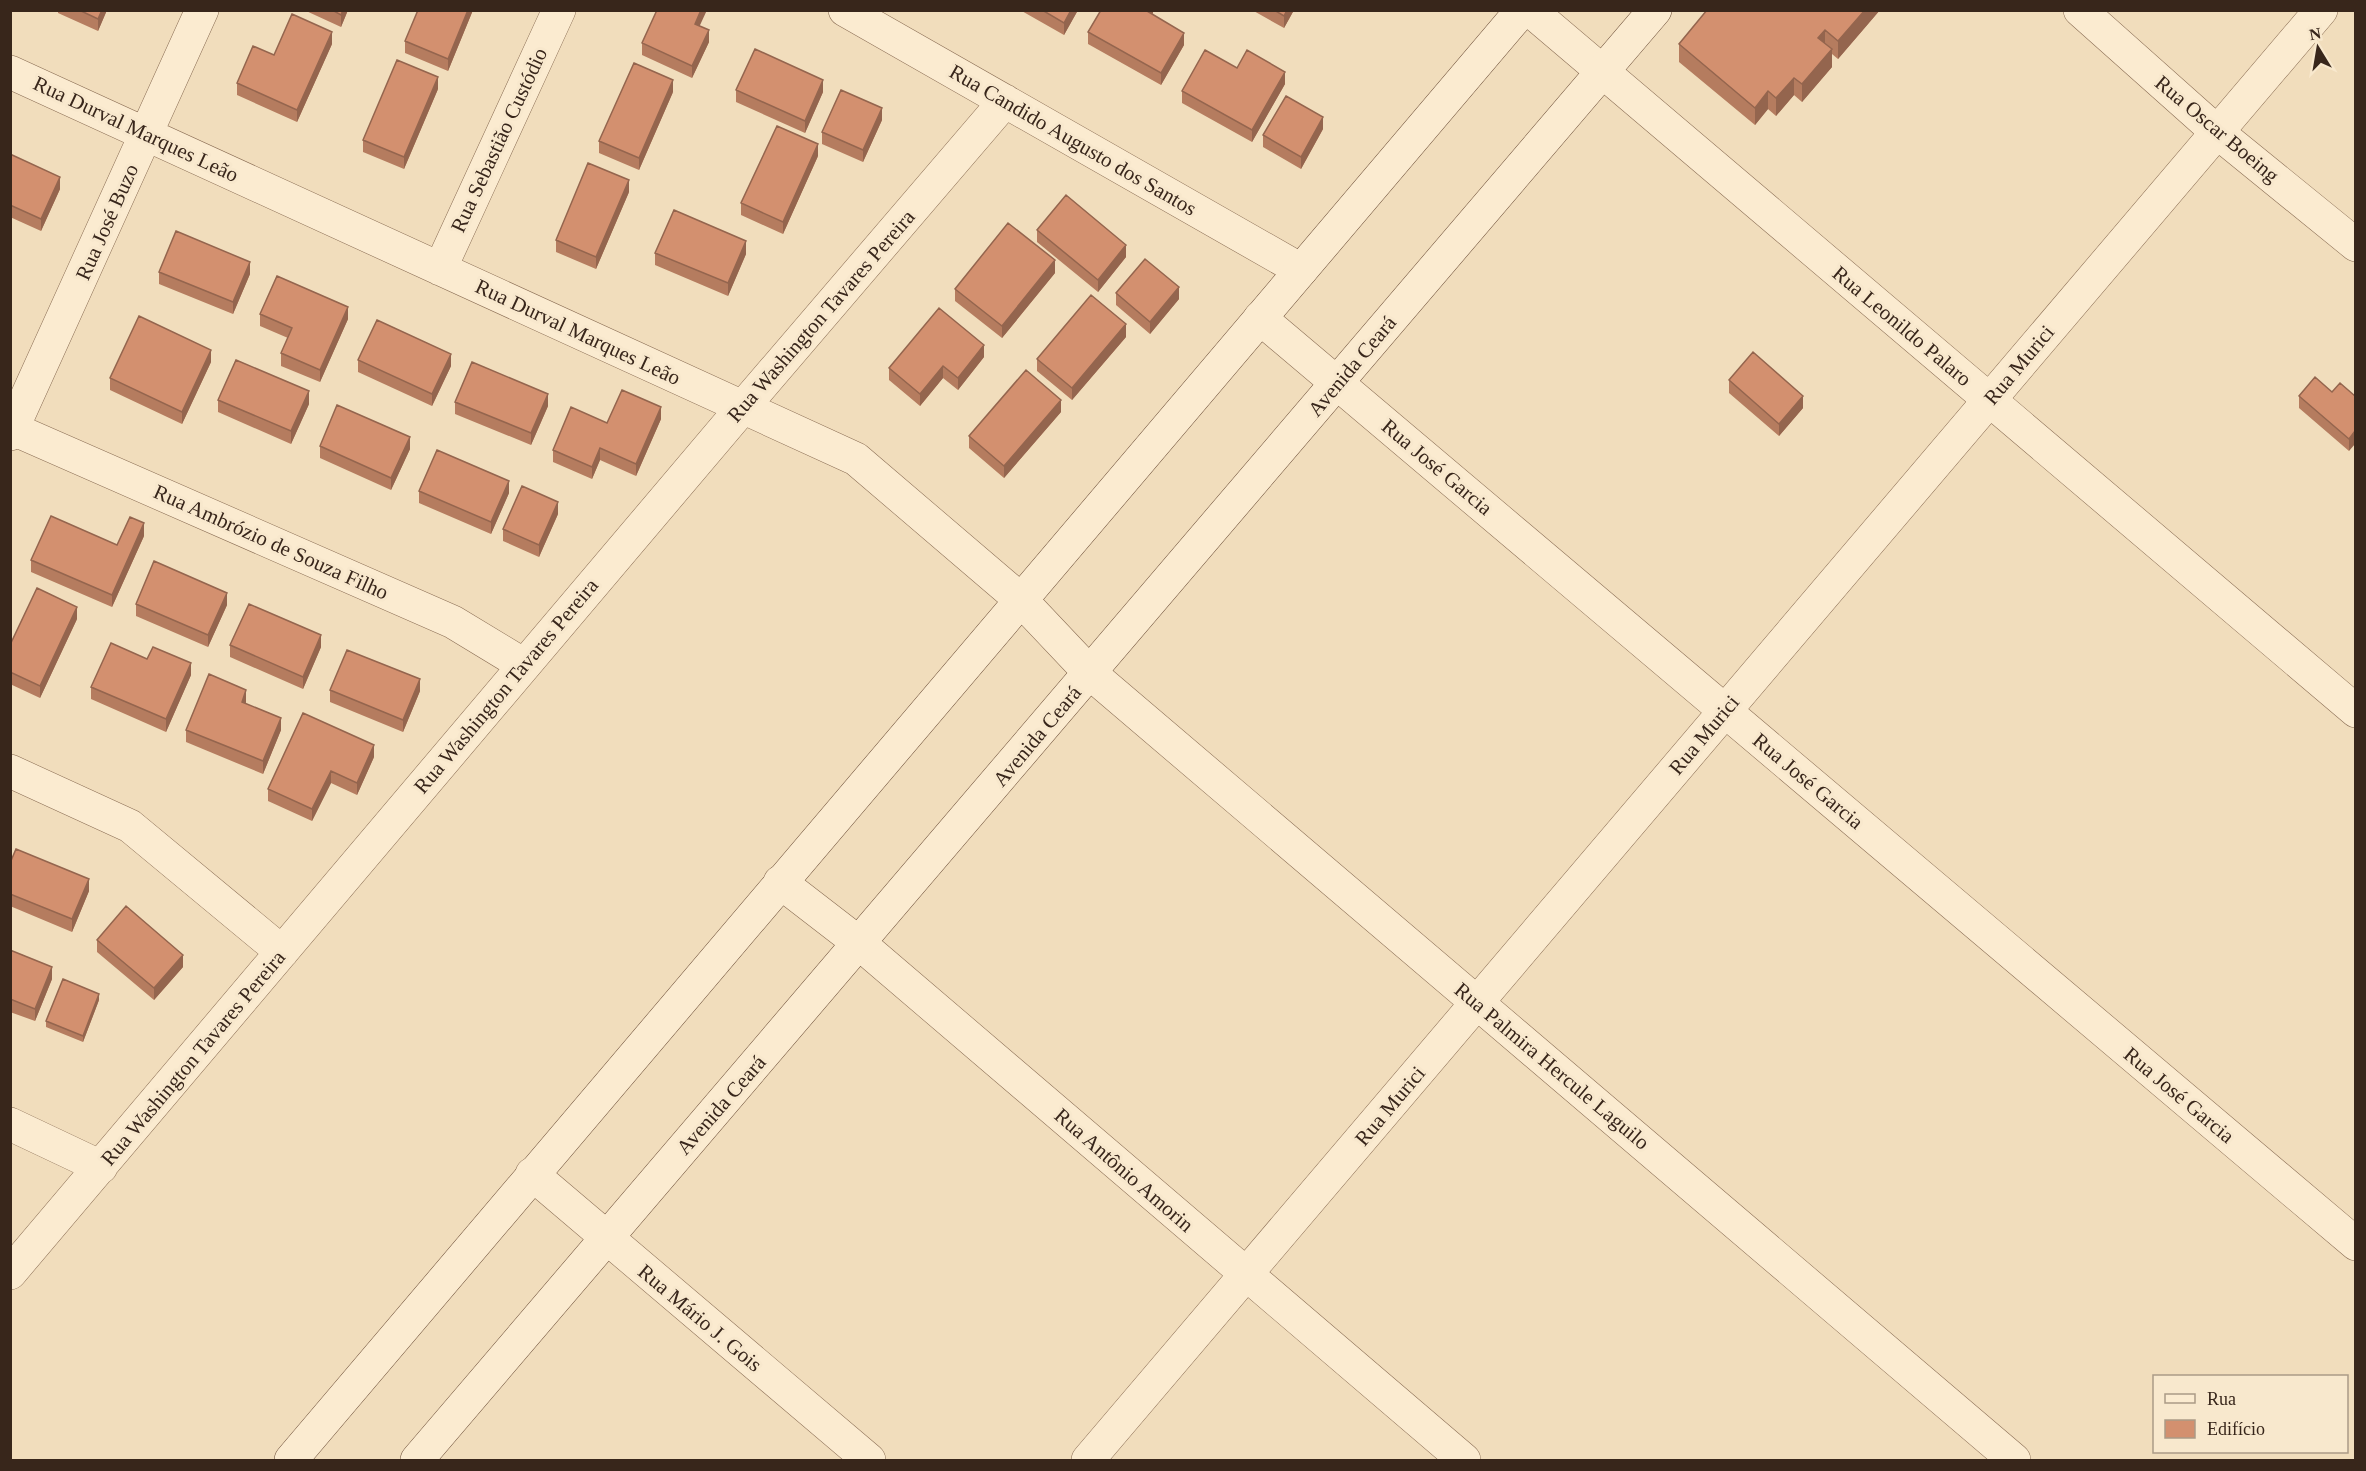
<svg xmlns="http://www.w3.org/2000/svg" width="2366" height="1471" viewBox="0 0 2366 1471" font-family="Georgia,serif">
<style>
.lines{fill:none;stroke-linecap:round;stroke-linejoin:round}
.street-casing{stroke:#8a6d54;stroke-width:34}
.secondary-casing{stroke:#6c4e38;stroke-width:34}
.street{stroke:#fbebd0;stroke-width:33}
.secondary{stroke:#fbebd0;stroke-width:33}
.wall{fill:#b57c5f}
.shaded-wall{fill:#94654e}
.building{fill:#d3906f;stroke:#94654e;stroke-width:1.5}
.labels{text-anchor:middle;stroke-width:6;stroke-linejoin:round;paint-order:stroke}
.street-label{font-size:21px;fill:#38261b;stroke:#f8e8cd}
</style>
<rect width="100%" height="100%" fill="#f1ddbc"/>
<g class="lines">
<g class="street-casing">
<path id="street" d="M845 10 1301 270
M1530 10 2356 711
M2080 10 2217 132 2356 245
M10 72 856 459 1021 600 1090 673 2014 1460
M440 269 559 10
M1260 318 2356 1244
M13 429 453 622 524 665
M10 434 202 10
M10 771 130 826 282 952
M780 882 859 943 1464 1460
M10 1124 101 1167
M532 1174 869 1460
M10 1273 743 407 1005 101
M1088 1460 2321 10"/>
</g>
<g class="secondary-casing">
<path id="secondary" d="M291 1460 1522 10
M417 1460 1655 10"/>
</g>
<use href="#street" class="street"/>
<use href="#secondary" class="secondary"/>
</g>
<path class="wall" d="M58 10H107L98 31 58 13Z
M304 10H348L341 27Z
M473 10 448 71 405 53V41Z
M1020 10H1078L1064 35Z
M1153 10 1152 14 1184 45 1161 85 1088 44V32Z
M1252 10H1294L1284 28Z
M1880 10 1838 59 1832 54V67L1802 102 1794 95 1776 116 1768 109 1755 125 1679 62V44Z
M700 26 709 42 692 78 642 55V43Z
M332 44 297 122 237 95V83L274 55Z
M1237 68 1285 84 1252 142 1182 103V91Z
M438 89 404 169 363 152V140Z
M736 90 823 92 805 133 736 102Z
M673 92 639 170 599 153V141Z
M882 120 863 162 822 144V132Z
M1323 129 1301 169 1263 147V135Z
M10 154 60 189 41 231 10 217Z
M818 156 783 234 741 215V203Z
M629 192 596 269 556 252V240Z
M1037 230 1126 257 1098 292 1037 242Z
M655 253 746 254 728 296 655 265Z
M159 272 250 274 233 314 159 284Z
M1055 273 1002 338 955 301V289Z
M1116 293 1179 299 1150 334 1116 305Z
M260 314 348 319 320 382 281 366V353L288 338 260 326Z
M1126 337 1072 400 1037 371V359Z
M984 357 958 390 943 378 920 406 889 380V368Z
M358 360 451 366 432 406 358 372Z
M211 362 182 424 110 390V378Z
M1729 380 1803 408 1779 436 1729 393Z
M2299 396H2355L2349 451 2299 408Z
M218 400 309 404 291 444 218 412Z
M455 402 548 406 531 445 455 414Z
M1061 412 1004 478 969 448V436Z
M661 419 636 476 600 460 592 479 553 462V450L607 423Z
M320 446 410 449 391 490 320 458Z
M419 491 509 493 491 534 419 503Z
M558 514 539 557 503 541V529Z
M144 536 112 607 31 572V560L117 545Z
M136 604 227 605 208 647 136 616Z
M77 619 40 698 10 684V645Z
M230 645 321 647 303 689 230 657Z
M191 675 166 732 91 699V687Z
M330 690 420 691 403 732 330 702Z
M246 702V704L281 730 263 774 186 742V730Z
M374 757 357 795 331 783 312 821 268 801V789Z
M10 863 89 891 72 932 10 906Z
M97 940 183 967 154 1000 97 952Z
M10 950 52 979 35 1021 10 1012Z
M99 1000 83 1042 46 1027V1021Z"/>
<path class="shaded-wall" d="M102 10H107L98 31V19Z
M343 10H348L341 27V15Z
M468 10H473L448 71V59Z
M701 10H707L695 36V24Z
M1071 10H1078L1064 35V23Z
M1148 10H1153V13L1147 24Z
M1287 10H1294L1284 28V16Z
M1865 10H1880L1838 59V41Z
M709 30V42L692 78V66Z
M1825 30V48L1818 38Z
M332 32V44L297 122V110Z
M1184 33V45L1161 85V73Z
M1832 49V67L1802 102V84Z
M1285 72V84L1252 142V130Z
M438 77V89L404 169V157Z
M1794 78V95L1776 116V98Z
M673 80V92L639 170V158Z
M823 80V92L805 133V121Z
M1768 91V109L1755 125V108Z
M882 108V120L863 162V150Z
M1323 117V129L1301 169V157Z
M818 144V156L783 234V222Z
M60 177V189L41 231V219Z
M629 180V192L596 269V257Z
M746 241V254L728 296V283Z
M1126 245V257L1098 292V280Z
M1055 260V273L1002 338V326Z
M250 262V274L233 314V302Z
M1179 287V299L1150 334V322Z
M348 307V319L320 382V370Z
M1126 324V337L1072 400V388Z
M984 345V357L958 390V378Z
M211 350V362L182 424V412Z
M451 354V366L432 406V394Z
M943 366V378L920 406V394Z
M309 391V404L291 444V431Z
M548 394V406L531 445V433Z
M1803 396V408L1779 436V424Z
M1061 400V412L1004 478V466Z
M661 407V419L636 476V464Z
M2355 431V444L2349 451V439Z
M410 437V449L391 490V478Z
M600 448V460L592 479V467Z
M509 481V493L491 534V522Z
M558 502V514L539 557V545Z
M144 523V536L112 607V595Z
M227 593V605L208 647V635Z
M77 607V619L40 698V686Z
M321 635V647L303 689V677Z
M191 663V675L166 732V719Z
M420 679V691L403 732V720Z
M246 690V702L242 714V702Z
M281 718V730L263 774V761Z
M374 745V757L357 795V783Z
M331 771V783L312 821V809Z
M89 879V891L72 932V919Z
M183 955V967L154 1000V988Z
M52 967V979L35 1021V1009Z
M99 994V1000L83 1042V1036Z"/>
<path class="building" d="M79 10H102L98 19Z
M332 10H343L341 15Z
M418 10H468L448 59 405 41Z
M657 10H701L695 24 709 30 692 66 642 43Z
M1042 10H1071L1064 23Z
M1101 10H1148L1147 11 1184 33 1161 73 1088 32Z
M1274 10H1287L1284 16Z
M1707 10H1865L1838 41 1825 30 1818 38 1832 49 1802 84 1794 78 1776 98 1768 91 1755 108 1679 44Z
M292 14 332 32 297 110 237 83 253 46 274 55Z
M755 49 823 80 805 121 736 90Z
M1205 50 1237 68 1247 50 1285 72 1252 130 1182 91Z
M397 60 438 77 404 157 363 140Z
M634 63 673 80 639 158 599 141Z
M841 90 882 108 863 150 822 132Z
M1286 96 1323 117 1301 157 1263 135Z
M777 126 818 144 783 222 741 203Z
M10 154 60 177 41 219 10 205Z
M588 163 629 180 596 257 556 240Z
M1066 195 1126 245 1098 280 1037 230Z
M674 210 746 241 728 283 655 253Z
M1008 223 1055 260 1002 326 955 289Z
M176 231 250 262 233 302 159 272Z
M1145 259 1179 287 1150 322 1116 293Z
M277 276 348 307 320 370 281 353 292 328 260 314Z
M1091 295 1126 324 1072 388 1037 359Z
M939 308 984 345 958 378 943 366 920 394 889 368Z
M139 316 211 350 182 412 110 378Z
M377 320 451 354 432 394 358 360Z
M1753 352 1803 396 1779 424 1729 380Z
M236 360 309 391 291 431 218 400Z
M472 362 548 394 531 433 455 402Z
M1026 370 1061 400 1004 466 969 436Z
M2315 377 2332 392 2340 383 2355 396V431L2349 439 2299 396Z
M622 390 661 407 636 464 600 448 592 467 553 450 571 407 607 423Z
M337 405 410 437 391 478 320 446Z
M437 450 509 481 491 522 419 491Z
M522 486 558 502 539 545 503 529Z
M51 516 117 545 130 517 144 523 112 595 31 560Z
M154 561 227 593 208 635 136 604Z
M37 588 77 607 40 686 10 672V645Z
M249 604 321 635 303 677 230 645Z
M111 643 147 659 153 647 191 663 166 719 91 687Z
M347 650 420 679 403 720 330 690Z
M209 674 246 690 242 702 281 718 263 761 186 730Z
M303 713 374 745 357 783 331 771 312 809 268 789Z
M16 849 89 879 72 919 10 894V863Z
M126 906 183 955 154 988 97 940Z
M10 950 52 967 35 1009 10 999Z
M63 979 99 994 83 1036 46 1021Z"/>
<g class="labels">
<g class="street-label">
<text transform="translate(136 129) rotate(25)" y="7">Rua Durval Marques Leão</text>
<text transform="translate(2217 129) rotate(40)" y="7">Rua Oscar Boeing</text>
<text transform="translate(499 140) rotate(-65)" y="7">Rua Sebastião Custódio</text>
<text transform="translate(1073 140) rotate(30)" y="7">Rua Candido Augusto dos Santos</text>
<text transform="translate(107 222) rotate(-66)" y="7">Rua José Buzo</text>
<text transform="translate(821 316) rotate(-49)" y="7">Rua Washington Tavares Pereira</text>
<text transform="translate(1902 326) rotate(40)" y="7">Rua Leonildo Palaro</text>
<text transform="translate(578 332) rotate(25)" y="7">Rua Durval Marques Leão</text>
<text transform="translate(2019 365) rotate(-50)" y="7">Rua Murici</text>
<text transform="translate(1352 366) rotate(-50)" y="7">Avenida Ceará</text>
<text transform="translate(1437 467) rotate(40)" y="7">Rua José Garcia</text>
<text transform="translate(271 542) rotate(24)" y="7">Rua Ambrózio de Souza Filho</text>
<text transform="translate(506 686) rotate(-50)" y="7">Rua Washington Tavares Pereira</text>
<text transform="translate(1704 735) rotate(-50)" y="7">Rua Murici</text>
<text transform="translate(1037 736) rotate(-50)" y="7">Avenida Ceará</text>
<text transform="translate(1808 781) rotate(40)" y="7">Rua José Garcia</text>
<text transform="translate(193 1058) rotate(-50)" y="7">Rua Washington Tavares Pereira</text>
<text transform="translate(1552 1066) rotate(40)" y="7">Rua Palmira Hercule Laguilo</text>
<text transform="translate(2179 1095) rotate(40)" y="7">Rua José Garcia</text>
<text transform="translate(721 1105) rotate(-49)" y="7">Avenida Ceará</text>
<text transform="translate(1390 1106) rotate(-50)" y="7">Rua Murici</text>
<text transform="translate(1124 1170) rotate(41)" y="7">Rua Antônio Amorin</text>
<text transform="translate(700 1318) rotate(40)" y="7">Rua Mário J. Gois</text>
</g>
</g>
<rect width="2366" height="1471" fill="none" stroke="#38261b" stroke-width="24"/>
<rect x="2153" y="1375" width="195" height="78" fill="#f8e8cd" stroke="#ab9a86" stroke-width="1.5"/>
<rect x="2165" y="1394" width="30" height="9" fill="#fbebd0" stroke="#ab9a86" stroke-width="1.5"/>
<text x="2207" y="1405" font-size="18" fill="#38261b">Rua</text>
<rect x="2165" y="1420" width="30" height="18" fill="#d3906f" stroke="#ab9a86" stroke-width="1.5"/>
<text x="2207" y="1435" font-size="18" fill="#38261b">Edifício</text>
<g transform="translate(2318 48) rotate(349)" stroke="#f8e8cd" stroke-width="4.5" paint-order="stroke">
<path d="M0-4.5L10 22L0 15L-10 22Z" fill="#38261b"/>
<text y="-9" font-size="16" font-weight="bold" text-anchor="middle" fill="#38261b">N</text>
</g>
</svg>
